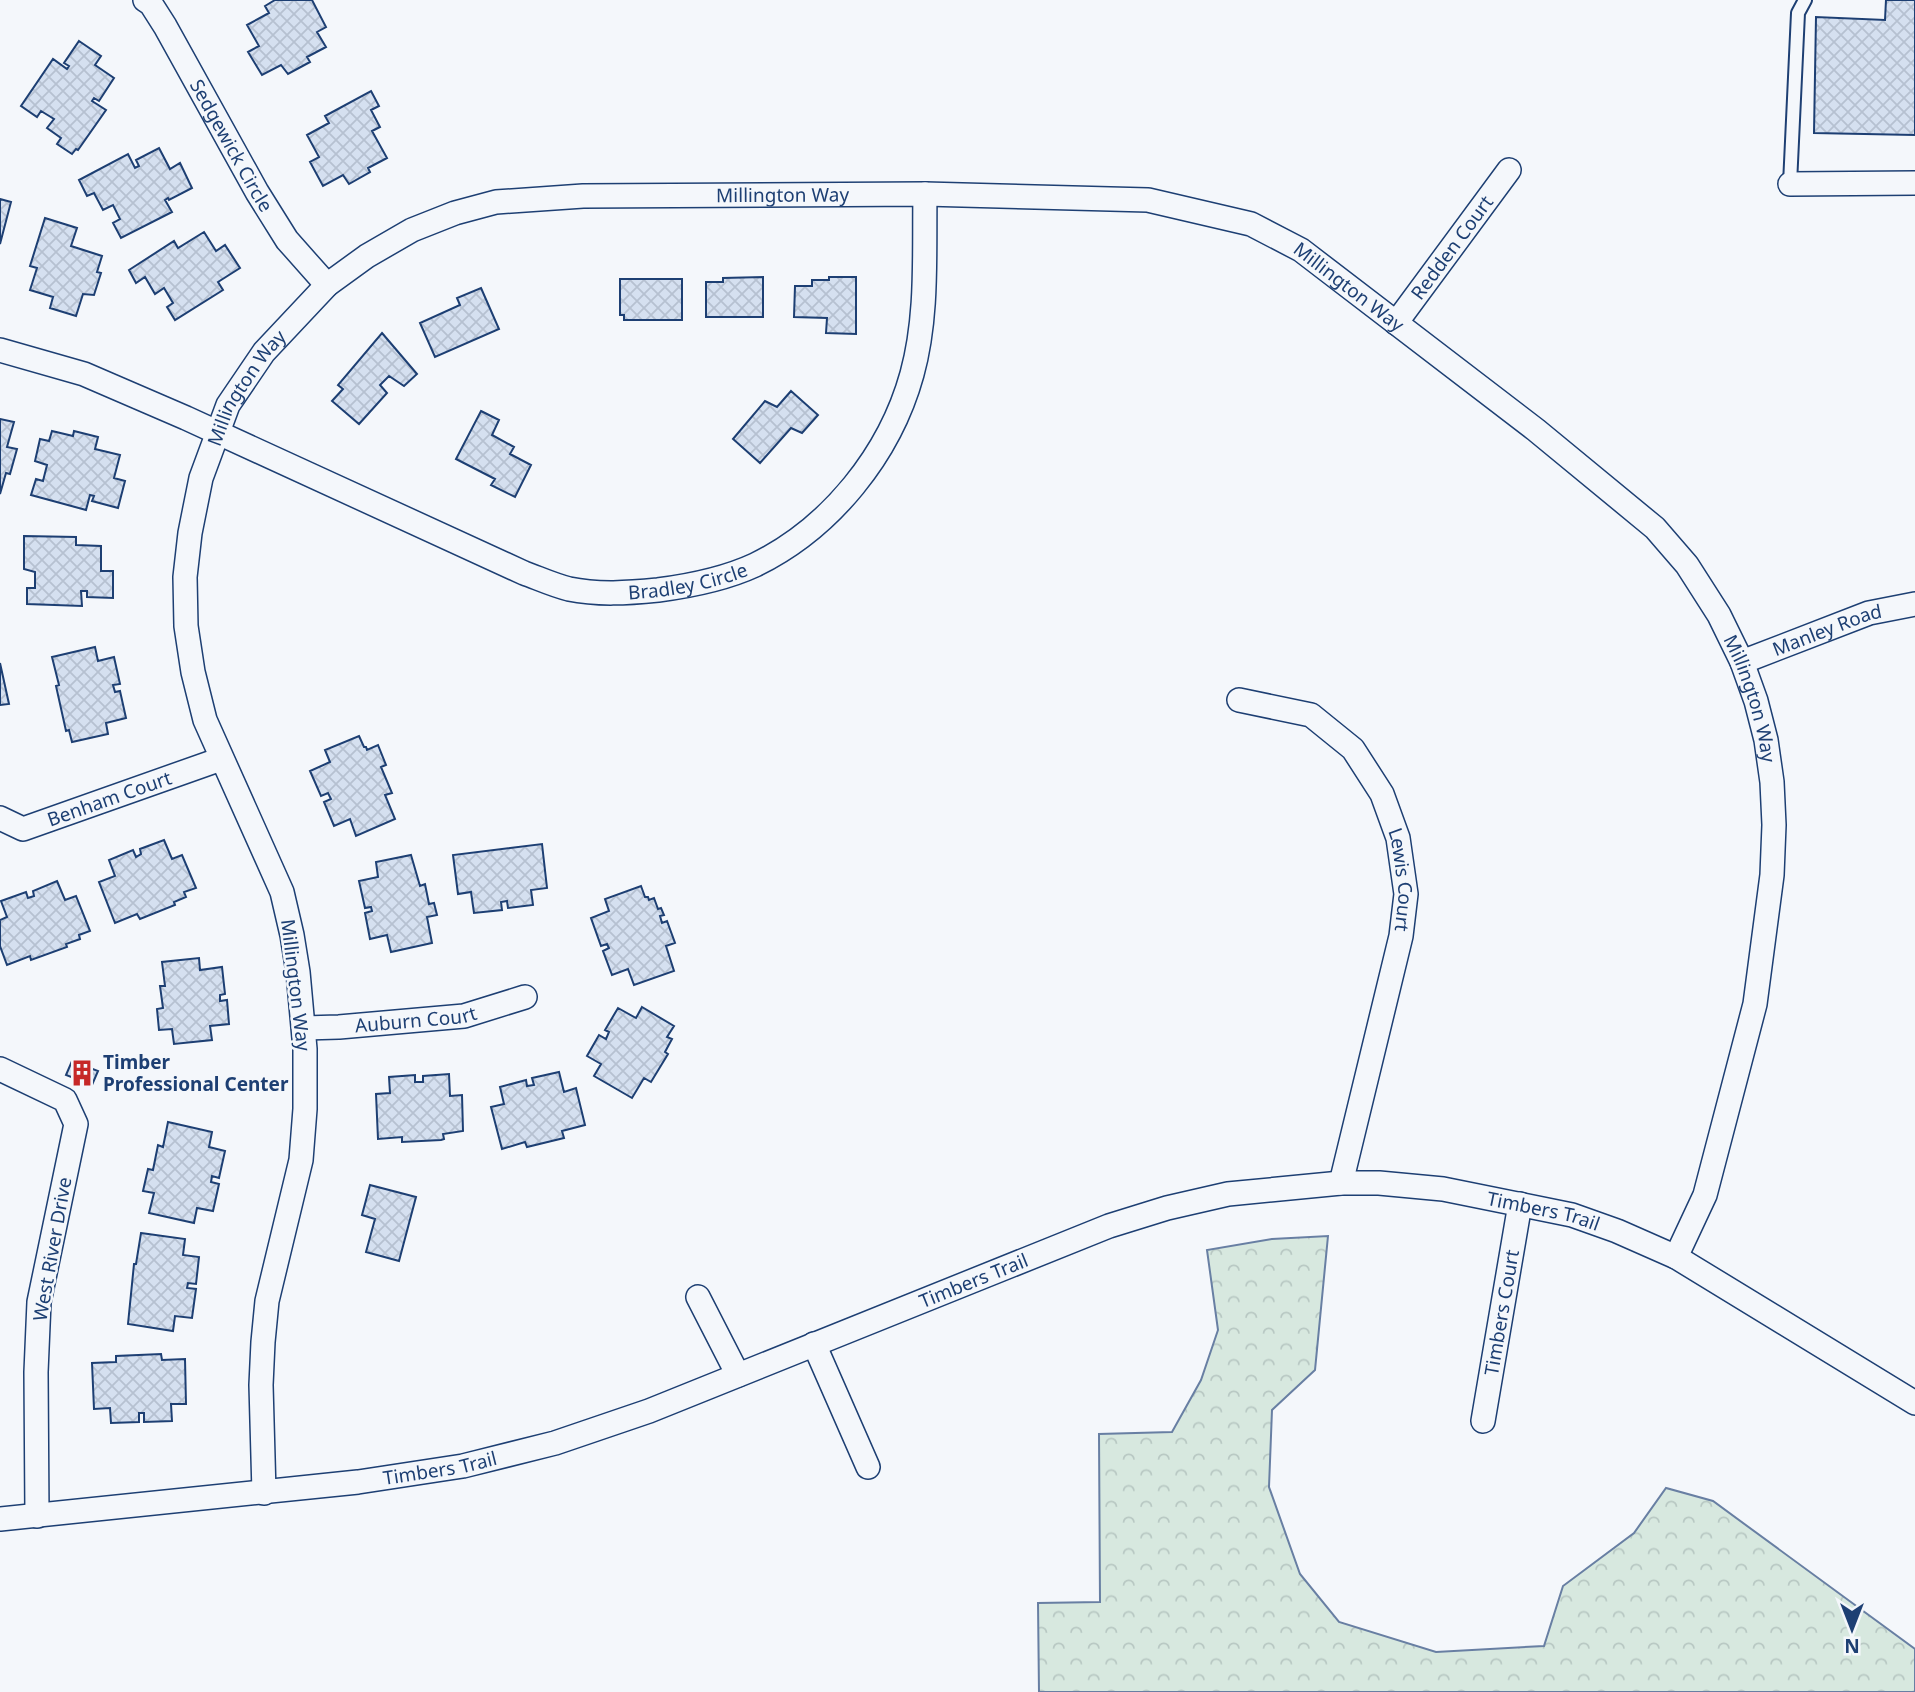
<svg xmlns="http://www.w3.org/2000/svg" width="1915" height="1692" viewBox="0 0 1915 1692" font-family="'Noto Sans',sans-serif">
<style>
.forest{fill:url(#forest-crowns);stroke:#687fa3;stroke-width:2}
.building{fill:url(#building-cross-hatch);stroke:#1d3f73;stroke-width:2}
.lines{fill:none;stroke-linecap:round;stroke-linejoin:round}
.service-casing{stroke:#1d3f73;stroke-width:16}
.minor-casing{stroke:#1d3f73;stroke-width:26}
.service{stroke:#f4f7fb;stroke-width:12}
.minor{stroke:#f4f7fb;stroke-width:23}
.labels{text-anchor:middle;stroke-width:5;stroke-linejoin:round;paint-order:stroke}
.street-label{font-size:19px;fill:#1d3f73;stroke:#f4f7fb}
.poi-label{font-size:19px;font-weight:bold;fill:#1d3f73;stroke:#f4f7fb;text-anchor:start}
</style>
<defs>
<pattern id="forest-crowns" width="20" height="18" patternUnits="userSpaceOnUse" patternTransform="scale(1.75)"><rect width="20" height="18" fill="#d7e8df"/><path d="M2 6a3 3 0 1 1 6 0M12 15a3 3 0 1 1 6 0" fill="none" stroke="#b8c8c3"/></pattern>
<pattern id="building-cross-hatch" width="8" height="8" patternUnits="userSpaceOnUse" patternTransform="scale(1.75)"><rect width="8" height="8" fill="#d5e0f0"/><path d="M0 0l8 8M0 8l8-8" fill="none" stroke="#b6c1d1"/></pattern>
</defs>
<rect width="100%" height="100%" fill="#f4f7fb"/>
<path class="forest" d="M1328 1236 1315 1370 1272 1410 1269 1487 1300 1574 1339 1622 1436 1652 1544 1646 1563 1586 1634 1533 1666 1488 1713 1501 1915 1649V1692H1039L1038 1603 1100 1602 1099 1434 1172 1432 1201 1380 1218 1330 1207 1250 1272 1239Z"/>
<path class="building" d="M275 0H312L326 27 317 32 326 47 307 57 310 62 288 74 281 65 262 75 248 52 259 46 247 25 269 13 265 6Z
M1886 0H1915V135L1814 133 1816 17 1885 20Z
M79 41 101 56 95 65 114 78 99 101 94 98 92 101 106 110 78 150 76 149 72 154 57 144 61 138 47 128 54 119 41 111 37 117 21 106 53 59 67 69 69 66 64 63Z
M371 91 379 106 371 110 380 127 372 131 387 158 368 168 370 172 349 184 343 175 323 186 310 162 319 157 307 135 329 123 325 116Z
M159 148 170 169 180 163 192 188 169 200 168 198 165 200 172 212 121 238 113 223 120 219 113 205 103 210 94 193 87 196 79 180 128 154 135 168 139 166 136 160Z
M0 199 11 202 0 244Z
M45 218 77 228 71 246 102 256 97 272 101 273 94 295 83 294 76 316 50 308 53 297 30 290 37 268 30 266Z
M204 232 216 251 225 245 240 268 218 282 223 290 175 320 167 307 173 303 164 288 155 294 145 277 136 283 129 270 174 241 178 248Z
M763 277V317H706V282H723V278Z
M829 277H856V334L826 333 827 318 794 317 795 286H812V280H829Z
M620 279H682V320H624V315H620Z
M481 288 499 329 435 357 420 323 460 305 457 298Z
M382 333 417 374 404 386 389 376 380 385 387 393 359 424 332 401 343 389 338 385Z
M791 391 818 415 802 433 791 428 760 463 733 439 765 401 777 407Z
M481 411 499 420 492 435 514 447 510 454 531 465 515 497 491 485 495 479 456 459Z
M0 419 14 422 7 447 17 449 10 474 6 473 0 494Z
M52 431 73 436 74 431 98 437 95 449 120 455 114 478 125 481 118 508 92 501 94 496 90 495 86 510 31 495 36 479 43 481 47 465 35 461 40 439 49 441Z
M24 536 76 537V545L101 546V571H113V598L87 597V591H81L82 606 27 604V588H35V572L24 569Z
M95 647 98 661 114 657 120 684 113 685 115 692 120 691 126 718 106 723 108 734 72 742 69 730 66 731 56 686 59 685 52 657Z
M0 663 9 704 0 705Z
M359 736 364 747H366L367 750 378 745 386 765 381 767 392 793 385 795 395 819 356 836 350 819 334 826 324 802 331 799 328 793 321 796 310 771 330 762 325 750Z
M164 840 172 859 182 855 196 888 184 892 186 897 174 902 175 905 140 919 137 914 115 923 99 882 115 876 109 860 133 850 136 857 141 854 140 849Z
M542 844 547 888 531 890 533 905 508 908 507 901 501 902 502 910 474 913 471 892 458 894 453 855Z
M411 855 420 886 425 884 429 904 434 903 437 915 427 917 432 943 391 952 387 935 370 939 365 913 372 911 371 907 365 908 359 881 378 877 376 862Z
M57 881 65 900 76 896 90 931 79 935 80 939 66 944 67 947 31 960 30 956 7 965 0 946V920L7 917 1 901 26 892 28 898 34 896 33 891Z
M641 886 645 897H648L649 900 654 898 658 909 661 908 664 915 660 916 662 923 667 921 675 943 666 946 674 971 634 985 628 969 612 975 603 951 609 948 607 944 601 946 591 918 609 911 605 899Z
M199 958 200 970 222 967 225 994 220 995V1001L227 1000 229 1024 210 1026 212 1040 174 1044 172 1029 159 1030 157 1009 163 1008 160 986H165L162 962Z
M642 1007 674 1026 667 1037 672 1039 665 1052 668 1054 651 1082 644 1078 632 1098 594 1076 601 1064 587 1056 599 1035 606 1039 609 1032 605 1030 618 1008 636 1018Z
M72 1061 98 1071 92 1085 66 1075Z
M559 1072 564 1092 576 1088 585 1125 562 1131 564 1138 527 1147 525 1142 502 1149 491 1107 504 1104 500 1087 526 1080 527 1086 534 1085 532 1078Z
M449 1074 450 1096 462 1095 463 1131 443 1134 444 1139 441 1140 402 1142V1137L378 1139 376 1094 390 1093 389 1077 415 1075V1082H423V1076Z
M168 1122 212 1132 209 1147 225 1151 219 1178 212 1176 211 1182 219 1184 213 1211 197 1208 194 1223 149 1213 154 1193 143 1191 148 1169 153 1170 158 1145 163 1147Z
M370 1185 416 1197 399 1261 366 1252 375 1219 362 1215Z
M141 1233 185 1239 183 1255 199 1257 196 1284 188 1283 187 1288 196 1289 192 1318 175 1316 173 1331 128 1324 134 1264H136Z
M161 1354 162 1360 185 1359 186 1404H171L172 1421 144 1422V1413H139V1422L111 1423 110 1408 94 1409 92 1363 116 1362V1356Z"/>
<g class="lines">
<g class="service-casing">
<path id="service" d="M1790 184 1798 13 1805 0"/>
</g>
<g class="minor-casing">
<g id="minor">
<path id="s1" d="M145 0 151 4 165 26 257 192 287 240 327 285"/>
<path d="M1790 184 1915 183"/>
<path id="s2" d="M1396 323 1509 170"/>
<path id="s3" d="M0 350 84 374 186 418 524 573C538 578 553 585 569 589 598 595 628 593 658 590 689 586 727 578 755 565 831 528 890 454 912 374 928 316 924 254 925 194"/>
<path id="s4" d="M1742 662 1869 613 1915 604"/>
<path id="s5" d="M1239 700 1311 715 1353 749 1382 794 1398 838 1406 894 1401 936 1341 1183"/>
<path id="s6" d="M0 818 23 829 221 759"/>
<path id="s7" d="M304 1028 339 1027 464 1016 525 997"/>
<path d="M0 1069 65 1100 76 1124 39 1302 36 1372 37 1516"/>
<path d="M698 1297 738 1375"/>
<path d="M814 1344 868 1467"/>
<path id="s8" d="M1483 1421 1520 1204"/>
<path id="s9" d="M264 1493 261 1385 263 1342 267 1301 301 1160 305 1109V1049L298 972 292 935 282 892 205 720 193 672 186 626 185 577 190 533 201 478 228 405 264 352 327 285 367 256 412 230 455 213 496 202 583 196 925 194 1148 200 1251 224 1301 250 1536 430 1655 528 1687 565 1719 615 1742 662 1756 701 1766 740 1772 782 1774 825 1772 875 1755 1004 1705 1195 1676 1257"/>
<path id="s10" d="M0 1519 358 1482 463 1466 555 1443 649 1411 1109 1226 1167 1208 1228 1194 1341 1183H1379L1443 1189 1572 1215 1617 1231 1676 1257 1915 1403"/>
</g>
</g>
<use href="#service" class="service"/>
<use href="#minor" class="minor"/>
</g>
<defs>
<g id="building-bare" transform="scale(2.1)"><path d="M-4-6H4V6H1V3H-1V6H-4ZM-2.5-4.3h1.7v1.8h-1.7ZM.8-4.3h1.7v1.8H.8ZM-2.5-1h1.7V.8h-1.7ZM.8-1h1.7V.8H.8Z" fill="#c62828" stroke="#f4f7fb" stroke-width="2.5" paint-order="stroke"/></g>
</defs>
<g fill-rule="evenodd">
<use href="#building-bare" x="82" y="1073"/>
</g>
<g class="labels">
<g class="street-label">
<text dy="7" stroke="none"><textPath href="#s1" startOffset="170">Sedgewick Circle</textPath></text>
<text dy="7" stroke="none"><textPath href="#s9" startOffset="1752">Millington Way</textPath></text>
<text dy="7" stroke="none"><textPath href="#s2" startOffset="94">Redden Court</textPath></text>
<text dy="7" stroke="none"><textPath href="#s9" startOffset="2340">Millington Way</textPath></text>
<text dy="7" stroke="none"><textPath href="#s9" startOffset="1143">Millington Way</textPath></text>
<text dy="7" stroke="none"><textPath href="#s3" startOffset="738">Bradley Circle</textPath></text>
<text dy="7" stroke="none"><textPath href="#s4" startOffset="91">Manley Road</textPath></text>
<text dy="7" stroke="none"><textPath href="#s9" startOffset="2928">Millington Way</textPath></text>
<text dy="7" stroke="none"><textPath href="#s6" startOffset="117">Benham Court</textPath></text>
<text dy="7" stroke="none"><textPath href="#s5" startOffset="270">Lewis Court</textPath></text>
<text transform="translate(296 985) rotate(83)" y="7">Millington Way</text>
<text dy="7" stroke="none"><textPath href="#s7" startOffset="112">Auburn Court</textPath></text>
<text dy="7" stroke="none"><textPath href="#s10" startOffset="1598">Timbers Trail</textPath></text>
<text transform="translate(52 1249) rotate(-80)" y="7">West River Drive</text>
<text dy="7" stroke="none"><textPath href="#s10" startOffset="1010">Timbers Trail</textPath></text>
<text dy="7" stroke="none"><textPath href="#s8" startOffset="110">Timbers Court</textPath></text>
<text dy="7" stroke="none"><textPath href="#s10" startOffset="443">Timbers Trail</textPath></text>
</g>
<g class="poi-label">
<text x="103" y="1069">Timber<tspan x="103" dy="22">Professional Center</tspan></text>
</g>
</g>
<g transform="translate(1852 1629) rotate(180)" stroke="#f4f7fb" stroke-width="5" paint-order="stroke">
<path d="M0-5L12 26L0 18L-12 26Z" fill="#1d3f73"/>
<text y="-10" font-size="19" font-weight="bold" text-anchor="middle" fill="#1d3f73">N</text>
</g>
</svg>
